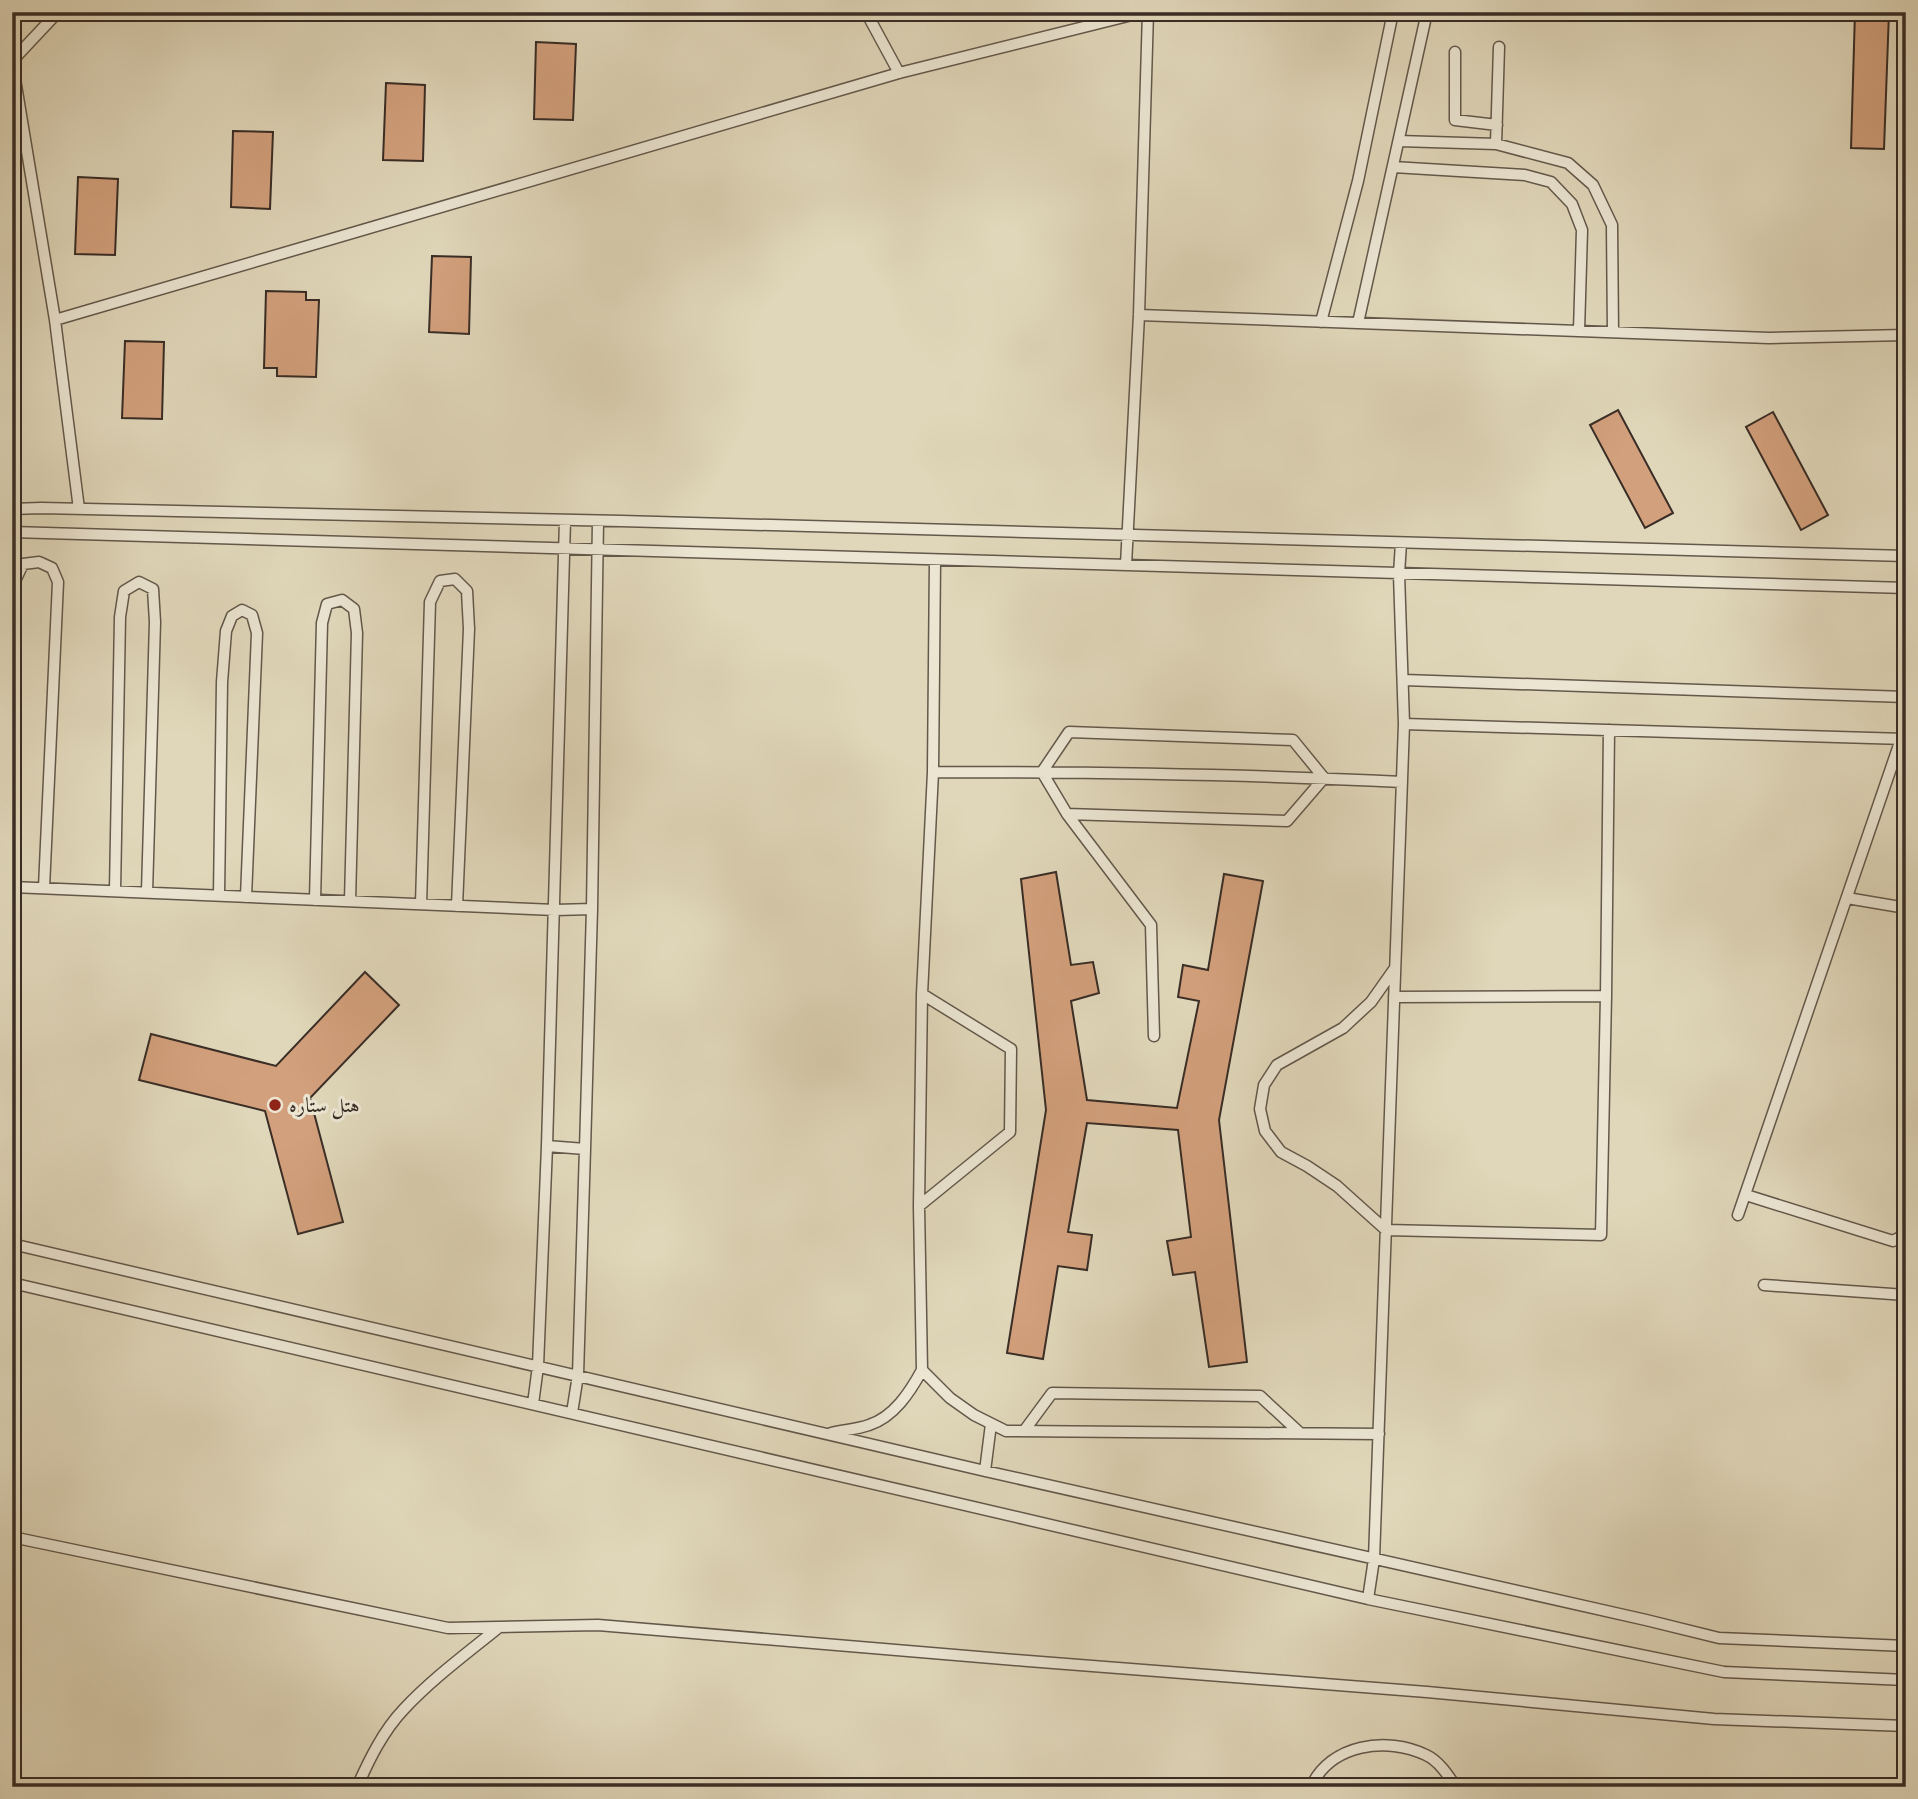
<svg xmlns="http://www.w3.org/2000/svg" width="1918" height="1799" viewBox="0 0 1918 1799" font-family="'IM FELL DW Pica',Amiri,serif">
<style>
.building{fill:#d2a07c;stroke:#392d26;stroke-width:2}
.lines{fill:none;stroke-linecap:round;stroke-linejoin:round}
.lane-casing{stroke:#63584b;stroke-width:13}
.lane{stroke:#ebe5d2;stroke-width:10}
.poi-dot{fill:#8f2418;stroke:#ebe5d2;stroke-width:2.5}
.labels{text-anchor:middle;stroke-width:6;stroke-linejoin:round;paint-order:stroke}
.poi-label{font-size:21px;fill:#392d26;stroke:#ebe5d2;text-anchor:start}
</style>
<rect width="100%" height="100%" fill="#e0d7ba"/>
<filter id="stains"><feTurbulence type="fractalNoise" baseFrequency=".00286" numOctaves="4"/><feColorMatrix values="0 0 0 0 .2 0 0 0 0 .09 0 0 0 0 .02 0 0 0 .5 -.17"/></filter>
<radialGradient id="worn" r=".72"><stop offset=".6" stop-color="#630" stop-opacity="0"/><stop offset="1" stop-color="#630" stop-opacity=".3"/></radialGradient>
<path class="building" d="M1855 12H1889L1884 149 1851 148Z
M536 42 576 44 573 120 534 119Z
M386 83 425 85 423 161 383 160Z
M233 131 273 132 270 209 231 207Z
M78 177 118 179 115 255 75 254Z
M432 256 471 257 469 334 429 332Z
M266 291 306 292V300H319L316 377 277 376V368H264Z
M125 341 164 342 162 419 122 418Z
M1618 410 1673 513 1645 528 1590 425Z
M1773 412 1828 515 1801 530 1746 427Z
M1056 872 1071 965 1093 962 1099 993 1071 1001 1087 1100 1177 1108 1199 1001 1178 997 1183 965 1208 970 1224 874 1263 881 1219 1120 1247 1362 1209 1367 1195 1272 1173 1275 1167 1241 1191 1237 1178 1130 1087 1123 1068 1232 1092 1235 1087 1270 1058 1266 1043 1359 1007 1353 1046 1110 1021 879Z
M365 972 399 1005 310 1098 343 1222 298 1234 265 1111 139 1080 151 1034 276 1066Z"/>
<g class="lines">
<g class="lane-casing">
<path id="lane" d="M866 12 899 73
M1455 52V120L1497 125
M12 61 55 320 79 509
M12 61 58 12
M1399 141 1496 144 1568 163 1593 185 1612 225 1613 332
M1496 144 1499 47
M1393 167 1525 175 1551 182 1572 204 1582 230 1579 331
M1139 315 1769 338 1906 335
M55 320 899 73 1144 12
M1321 322 1358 181 1393 12
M1358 323 1427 12
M12 509 41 508 621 521 1906 556
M12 532 1906 588
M1126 565 1139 315 1148 12
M1404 680 1906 697
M12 718 15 581 23 564 39 562 52 568 58 582 44 888
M1404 724 1905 739
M1069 732 1293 740 1324 778 1287 821 1067 814 1042 772Z
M933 772C1089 772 1246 774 1402 782
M1067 814 1151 925 1154 1036
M12 887 555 910 592 909
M115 891 120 617 124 591 139 582 153 589 155 622 147 892
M219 895 222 682 226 631 232 616 242 610 252 615 257 633 246 897
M1847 898 1906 908
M315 900 322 623 327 604 342 600 354 609 357 633 350 901
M421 904 430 602 440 581 455 579 467 591 469 629 457 906
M1395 968 1371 1002 1343 1028 1277 1065 1264 1085 1260 1109 1265 1131 1281 1152 1307 1166 1337 1186 1386 1230 1601 1235 1606 996 1609 730
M1394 997 1606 996
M547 1146 585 1149
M1746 1195 1893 1241 1906 1234
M919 1206 1010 1132 1011 1049 922 994
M1738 1215 1901 739
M12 1244 985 1471 1646 1620 1719 1638 1906 1646
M12 1283 1368 1599 1724 1672 1906 1680
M1764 1285 1906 1295
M922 1370 950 1398 974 1415 1006 1431 1379 1434
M533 1404 538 1366 547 1146 565 520
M572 1413 578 1375 585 1149 592 909 598 521
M1024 1431 1052 1393 1260 1396 1300 1433
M831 1433C844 1430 858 1429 869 1425 894 1417 910 1392 922 1370L919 1206 922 994 933 772 935 560
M985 1471 991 1424
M12 1537 448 1628 598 1625 1028 1661 1427 1692 1714 1719 1906 1726
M1368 1599 1374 1559 1404 724 1399 574 1401 543
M357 1787C369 1760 383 1731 404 1709 432 1679 466 1654 498 1628
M1311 1787C1330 1744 1387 1736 1426 1755 1439 1761 1448 1775 1456 1787"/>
</g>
<use href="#lane" class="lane"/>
</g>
<circle class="poi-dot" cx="275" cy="1105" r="7"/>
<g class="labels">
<g class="poi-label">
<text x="289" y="1112">هتل ستاره</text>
</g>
</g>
<rect width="1918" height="1799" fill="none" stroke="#e0d7ba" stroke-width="42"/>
<rect x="14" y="14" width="1890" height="1771" fill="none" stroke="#392d26" stroke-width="3.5"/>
<rect x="21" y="21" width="1876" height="1757" fill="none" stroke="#392d26" stroke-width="2"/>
<rect width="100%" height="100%" filter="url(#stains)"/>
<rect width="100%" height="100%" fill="url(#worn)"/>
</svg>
